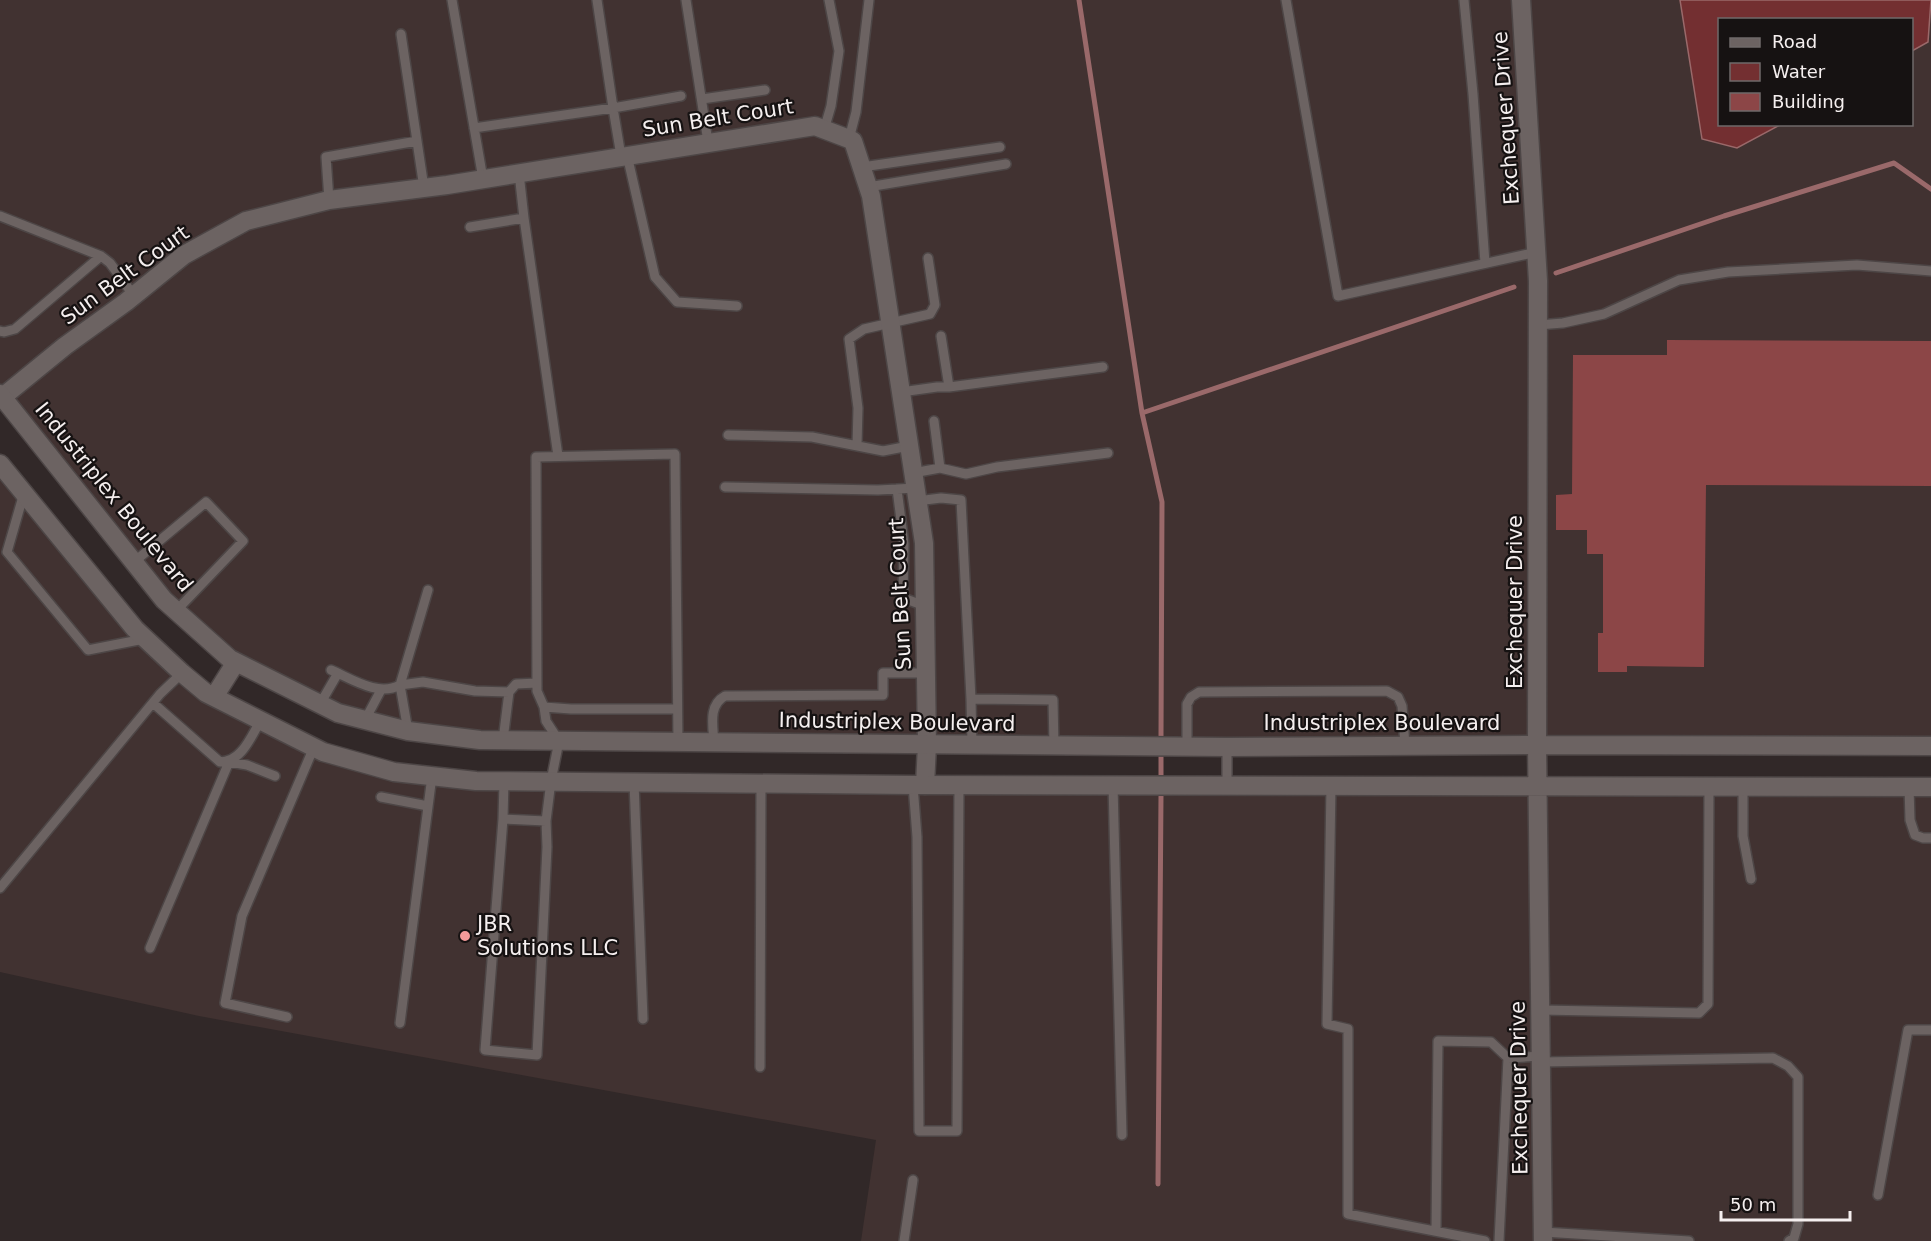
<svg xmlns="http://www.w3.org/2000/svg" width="1931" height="1241" viewBox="0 0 1931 1241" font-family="'DejaVu Sans',sans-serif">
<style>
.built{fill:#413231;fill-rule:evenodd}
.water{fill:#732f31;stroke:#9a696a;stroke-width:1.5}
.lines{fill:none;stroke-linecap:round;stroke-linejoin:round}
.stream{stroke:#9a696a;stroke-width:5}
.building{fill:#8c4647}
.lane-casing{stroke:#4d4646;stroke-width:12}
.street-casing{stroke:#4d4646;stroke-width:21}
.secondary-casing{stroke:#4d4646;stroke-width:21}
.lane{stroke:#6c6362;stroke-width:9}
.street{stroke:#6c6362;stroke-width:18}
.secondary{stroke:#6c6362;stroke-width:18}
.poi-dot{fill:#f59b9a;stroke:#161212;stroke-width:2}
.labels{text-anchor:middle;stroke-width:4.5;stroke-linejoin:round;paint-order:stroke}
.street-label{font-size:21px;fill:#f5efef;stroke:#161212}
.poi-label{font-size:21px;fill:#f5efef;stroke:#161212;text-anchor:start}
</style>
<rect width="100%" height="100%" fill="#312828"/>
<path class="built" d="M0 0H1931V746L480 740 338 713 230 659 164 600 0 394ZM1720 20H1912V124H1720Z
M0 464 182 673 323 752 394 772 1931 787V1241H861L876 1140 199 1016 0 972Z"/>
<path class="water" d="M1680 0H1931L1928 42 1912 51V20H1720V124L1780 125 1737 148 1702 139Z"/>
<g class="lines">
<path class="stream" d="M1079 0 1142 413 1514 287
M1556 273 1724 216 1894 163 1931 189
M1142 413 1162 502 1161 736
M1161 775V756
M1158 1184 1161 795"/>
</g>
<path class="building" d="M1667 340 1931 341V486L1706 485 1704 667 1627 666V672H1598V633H1603V554H1587V530H1556V495L1572 494 1573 355H1667Z"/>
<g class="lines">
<g class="lane-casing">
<path id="lane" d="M452 0 483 179
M686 0 708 142
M1286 0 1338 296 1537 252
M1464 0 1473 94 1485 263
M401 34 424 188
M702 99 765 90
M474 128 613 108 597 0
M824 130 831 106 839 51 829 0
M849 139 856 112 869 0
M627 155 655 277 677 302 737 306
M621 156 613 108 681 96
M862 167 1000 147
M868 187 1006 164
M329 200 326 157 417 141
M0 216 101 256 110 263 134 296
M524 218 558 456
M470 227 524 218 519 173
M1538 325 1563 323 1604 314 1679 280 1728 272 1857 265 1931 271
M0 331 4 332 15 329 101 256
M941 336 949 387
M901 392 937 387H949L1103 367
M728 435 812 437 883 451 909 446
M857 445 858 408 849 339 864 329 930 314 935 305 928 258
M940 468 966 474 997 467 1108 453
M913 473 940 468 934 421
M725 487 878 490 916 488
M897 489 904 544 903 598 925 606
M24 493 7 552 88 650 144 639
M917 501 941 498 961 500 971 699
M134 562 206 502 243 541 176 611
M428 590 400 685 423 682 475 691 509 692 503 740
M331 670C352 679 378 697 400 685L408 731
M509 692 516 684 537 683
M153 703 220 762C242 762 251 736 261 720
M320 704 338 673
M544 707 571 709H677
M365 720 381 690
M714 743C713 726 708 705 725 696L883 695V673H926
M972 745 971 699 1053 700 1054 746
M1187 746V704L1191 697 1199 692 1387 691 1398 697 1402 706 1405 745
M1227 747V785
M504 781 503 819 546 821 551 781 559 741 546 721 544 707 537 691 536 457 675 454 678 742
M634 782 643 1019
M913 785 917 837 919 1131H957L959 785
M1113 785 1122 1135
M1331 786 1327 1024 1348 1029V1214L1485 1241
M1743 786V836L1751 879
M1909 787 1910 820 1915 835 1923 838H1931
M381 797 428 806
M503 819 485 1050 537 1055 547 847 546 821
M0 888 160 694 182 673
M150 948 229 762 247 765 275 776
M1541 1010 1699 1013 1708 1004 1709 787
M287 1017 225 1003 242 916 314 747
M400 1023 432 776
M1541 1062 1773 1058 1788 1066 1798 1077V1224L1794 1238 1789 1241
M760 1067 761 784
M1878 1195 1908 1030H1931
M1436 1231 1438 1041 1491 1042 1508 1058
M1543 1232 1689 1241
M904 1241 913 1180
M1499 1241 1508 1058 1541 1056"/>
</g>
<g class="street-casing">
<path id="street" d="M0 399 65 346 126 302 184 255 246 221 329 200 447 185 815 126 849 139 853 141 871 196 924 543 927 745 925 785"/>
</g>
<g class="secondary-casing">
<path id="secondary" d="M1521 0 1538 281 1537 745 1543 1241
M0 394 164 600 230 659 338 713 408 731 480 740 1227 747 1537 745 1931 746
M0 464 135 629 182 673 206 693 323 752 394 772 476 781 913 785 1931 787
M214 697 236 662"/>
</g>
<use href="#lane" class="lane"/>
<use href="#street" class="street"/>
<use href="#secondary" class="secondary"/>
</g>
<circle class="poi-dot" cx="465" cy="936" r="6"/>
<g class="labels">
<g class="street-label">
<text transform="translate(718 118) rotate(-9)" y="7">Sun Belt Court</text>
<text transform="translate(1506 118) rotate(-94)" y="7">Exchequer Drive</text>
<text transform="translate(125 275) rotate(-36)" y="7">Sun Belt Court</text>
<text transform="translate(114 497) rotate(51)" y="7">Industriplex Boulevard</text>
<text transform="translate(900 594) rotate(-93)" y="7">Sun Belt Court</text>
<text transform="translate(1515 602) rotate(-90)" y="7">Exchequer Drive</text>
<text transform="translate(897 722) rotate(1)" y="7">Industriplex Boulevard</text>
<text x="1382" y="730">Industriplex Boulevard</text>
<text transform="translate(1519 1088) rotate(-91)" y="7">Exchequer Drive</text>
</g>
<g class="poi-label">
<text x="477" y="931">JBR<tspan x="477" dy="24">Solutions LLC</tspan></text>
</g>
</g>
<rect x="1718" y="18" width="195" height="108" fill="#161212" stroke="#6f6a6a" stroke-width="1.5"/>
<rect x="1730" y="38" width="30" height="9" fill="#6c6362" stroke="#6f6a6a" stroke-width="1.5"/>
<text x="1772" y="48" font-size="18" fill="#f5efef">Road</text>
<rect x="1730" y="63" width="30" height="18" fill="#732f31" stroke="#6f6a6a" stroke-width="1.5"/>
<text x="1772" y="78" font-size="18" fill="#f5efef">Water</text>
<rect x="1730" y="93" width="30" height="18" fill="#8c4647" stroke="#6f6a6a" stroke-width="1.5"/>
<text x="1772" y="108" font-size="18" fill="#f5efef">Building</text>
<path d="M1721 1211v9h129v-9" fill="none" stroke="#f5efef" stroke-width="3"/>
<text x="1730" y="1211" font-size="18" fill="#f5efef" stroke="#161212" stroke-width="4.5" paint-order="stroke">50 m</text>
</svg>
